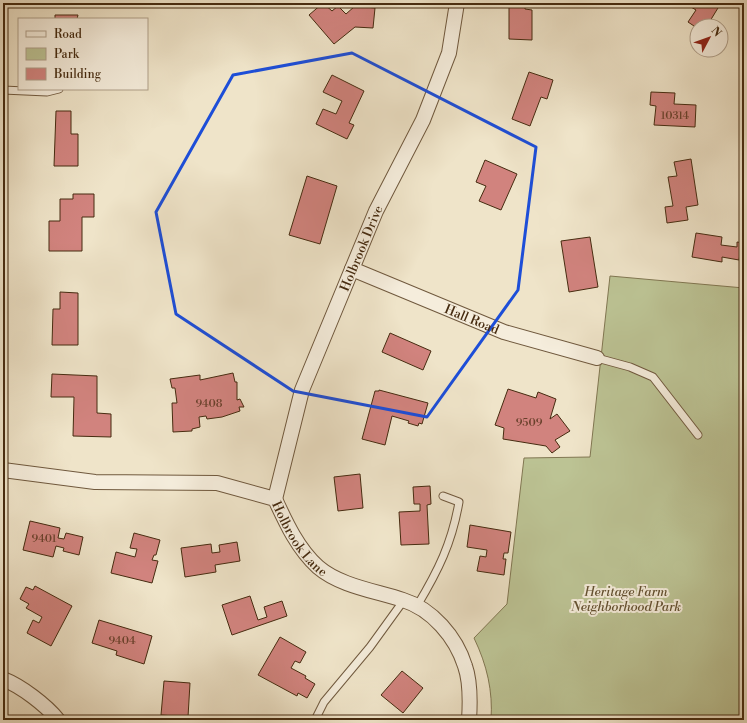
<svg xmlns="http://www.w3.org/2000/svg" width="747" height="723" viewBox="0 0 747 723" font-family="'Libre Bodoni',serif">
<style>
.green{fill:#bcc394;stroke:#817752}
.building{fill:#d1837e;stroke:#462b10}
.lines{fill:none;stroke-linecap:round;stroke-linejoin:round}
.lane-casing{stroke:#70593e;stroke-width:9}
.street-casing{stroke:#70593e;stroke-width:16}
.lane{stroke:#f5eddc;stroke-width:7}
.street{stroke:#f5eddc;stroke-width:14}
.marked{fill:none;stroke:#1d4ed8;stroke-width:3;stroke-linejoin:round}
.labels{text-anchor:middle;stroke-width:4;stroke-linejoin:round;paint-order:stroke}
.number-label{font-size:11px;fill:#69412c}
.street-label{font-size:13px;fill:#462b10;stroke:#f5eddc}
.park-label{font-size:13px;font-style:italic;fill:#645131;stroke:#f5eddc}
</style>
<rect width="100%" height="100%" fill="#efe4c9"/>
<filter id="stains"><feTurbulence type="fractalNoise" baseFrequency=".005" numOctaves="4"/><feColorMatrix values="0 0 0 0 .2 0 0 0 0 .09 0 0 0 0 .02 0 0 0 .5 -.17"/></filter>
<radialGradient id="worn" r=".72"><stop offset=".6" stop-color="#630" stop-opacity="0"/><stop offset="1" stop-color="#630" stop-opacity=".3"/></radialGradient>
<path class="green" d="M610 276 744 288V720H491C493 691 487 665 474 638L507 604 524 458 590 457Z"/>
<path class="building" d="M323 3 332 11 338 6 346 14 355 6 375 8 373 28 355 27 334 44 309 15Z
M509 3H525V9L532 10V40L509 39Z
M693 3H721L707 26H697V28L688 22 696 10 691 7Z
M55 15H78L77 19H55Z
M529 72 553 80 547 99 541 97 530 126 512 119Z
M332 75 364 91 349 123 354 125 347 139 316 124 323 109 336 114 342 101 323 92Z
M651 92 675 93 674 104 696 105 695 127 654 125 656 106 650 105Z
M56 111H71V134H78V166H54Z
M691 159 698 205 686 207 688 220 667 223 665 207 673 206 668 177 677 176 674 162Z
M485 160 517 174 501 210 479 201 486 186 476 182Z
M307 176 337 186 320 244 289 235Z
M73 194H94V217H82V251H49V221H60V199H73Z
M696 233 722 237 721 245 737 247V242L744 243V255L740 254 739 260 722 257V262L692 257Z
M590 237 598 287 569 292 561 241Z
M60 292 78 293V345H52L53 309H60Z
M390 333 431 351 423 370 382 352Z
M233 373 235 382H237V400L240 399 244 407H239L240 411 222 417 207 419 206 416 199 417 200 427 192 429V431L173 432 172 403H177L175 388H172L170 379 200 375V380Z
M52 374 97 376V413L111 414V437L73 436 74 397H51Z
M508 389 536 398 538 392 556 399 550 419 557 414 570 431 555 440 560 447 552 453 546 446 503 439 504 428 495 425Z
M379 390 428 403 422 424 419 423 418 426 408 423 409 421 392 416 385 445 362 439 375 391H379Z
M360 474 363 508 338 511 334 477Z
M430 486 431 504 427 505 429 544 401 545 399 512 420 511V504H414L413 487Z
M30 521 60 528 58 538 64 539 66 533 83 537 79 555 63 551 64 548 56 546 53 557 23 550Z
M470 525 511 532 508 553H504L503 559H506L504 575 477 571 480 556 486 557 487 550 467 547Z
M134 533 160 540 156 555H154L152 560 158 561 152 583 111 573 116 552 135 557 137 549 130 548Z
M237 542 240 561 215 565 216 572 185 577 181 548 211 544 212 553 220 552 219 545Z
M35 586 72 606 51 646 27 633 33 620 39 623 42 617 26 608 29 604 20 599 26 587 33 590Z
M250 596 258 620 267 617 264 607 282 601 287 616 232 635 222 605Z
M99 620 152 636 144 664 116 655 117 651 92 643Z
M280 637 306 652 300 663 295 661 291 668 306 676 305 678 315 684 307 698 298 693 297 696 258 675Z
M402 671 423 688 403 713 381 695Z
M164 681 190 683 188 717 161 715Z"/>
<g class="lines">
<g class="lane-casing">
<path id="lane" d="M3 90 47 92 59 89
M597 358 630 367 653 377 698 435
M417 606C438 571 452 543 459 502L443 496
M315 720 324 702 370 647 404 600"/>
</g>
<g class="street-casing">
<g id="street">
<path id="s1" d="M352 269 504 332 597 358"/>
<path id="s2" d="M3 470 95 482 217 483 275 499C286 523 298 549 318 567 340 586 376 591 403 600 432 609 456 637 465 666 470 680 470 705 469 720"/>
<path id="s3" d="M275 499 302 390 376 211 423 120 449 53 457 3"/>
<path d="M3 679C21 686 46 705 58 720"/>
</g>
</g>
<use href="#lane" class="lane"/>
<use href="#street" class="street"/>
</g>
<path class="marked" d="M352 53 536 147 518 290 427 417 293 391 176 314 156 212 233 75Z"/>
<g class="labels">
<g class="number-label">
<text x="675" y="119">10314</text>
<text x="209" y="407">9408</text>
<text x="529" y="426">9509</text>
<text x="44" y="542">9401</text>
<text x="122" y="644">9404</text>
</g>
<g class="street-label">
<text dy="5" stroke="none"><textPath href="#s3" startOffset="266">Holbrook Drive</textPath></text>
<text dy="5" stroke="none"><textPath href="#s1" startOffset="130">Hall Road</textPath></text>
<text dy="5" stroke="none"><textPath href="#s2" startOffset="322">Holbrook Lane</textPath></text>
</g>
<g class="park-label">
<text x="626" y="596">Heritage Farm<tspan x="626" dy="15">Neighborhood Park</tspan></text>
</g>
</g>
<rect width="747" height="723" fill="none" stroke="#efe4c9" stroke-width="16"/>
<rect x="4" y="4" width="739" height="715" fill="none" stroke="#462b10" stroke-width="2"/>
<rect x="8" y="8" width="731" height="707" fill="none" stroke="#462b10"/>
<rect x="18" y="18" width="130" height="72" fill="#f5eddc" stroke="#af9f8a"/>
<rect x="26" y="31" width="20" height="6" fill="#f5eddc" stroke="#af9f8a"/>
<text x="54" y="38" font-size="12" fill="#462b10">Road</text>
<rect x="26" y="48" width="20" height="12" fill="#bcc394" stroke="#af9f8a"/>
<text x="54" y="58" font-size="12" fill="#462b10">Park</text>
<rect x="26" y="68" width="20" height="12" fill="#d1837e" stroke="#af9f8a"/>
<text x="54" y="78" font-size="12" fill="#462b10">Building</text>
<g transform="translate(709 38) rotate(49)"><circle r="19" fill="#f5eddc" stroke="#af9f8a"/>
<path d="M0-3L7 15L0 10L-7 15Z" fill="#8f2418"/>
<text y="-6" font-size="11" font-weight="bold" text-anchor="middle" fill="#462b10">N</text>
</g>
<rect width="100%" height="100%" filter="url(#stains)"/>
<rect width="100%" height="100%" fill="url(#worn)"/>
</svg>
